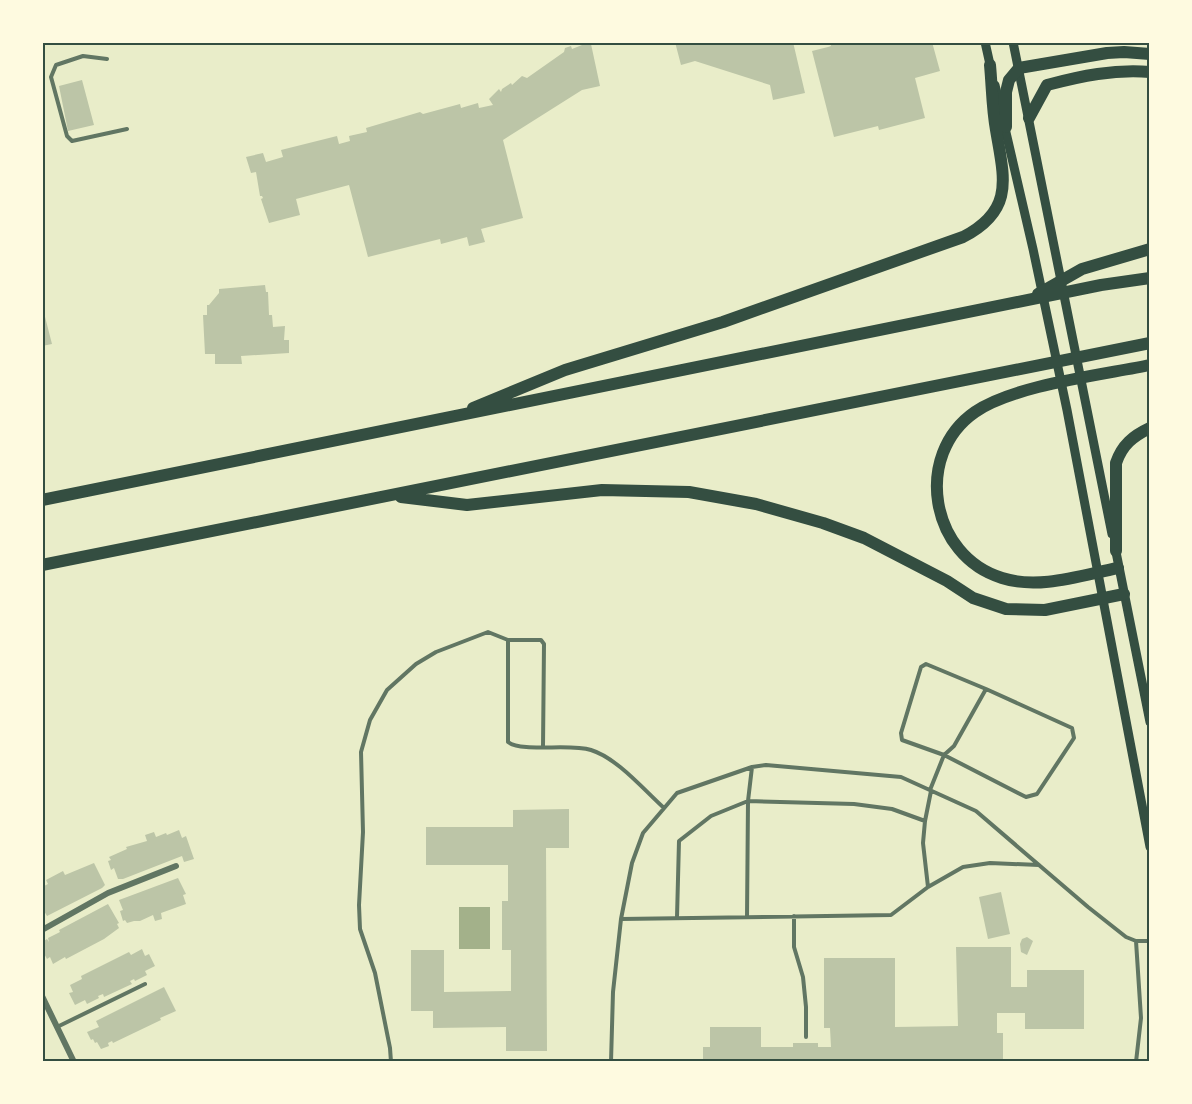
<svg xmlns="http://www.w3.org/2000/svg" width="1192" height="1104" viewBox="0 0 1192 1104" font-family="Mulish,sans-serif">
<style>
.water{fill:#a3b18a}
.building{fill:#bcc5a7}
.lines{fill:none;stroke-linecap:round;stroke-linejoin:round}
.service{stroke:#617663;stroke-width:4}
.minor{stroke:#617663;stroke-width:6}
.secondary{stroke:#344e41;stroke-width:9}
.motorway{stroke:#344e41;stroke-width:12}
.neatline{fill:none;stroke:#344e41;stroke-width:2}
</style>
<rect width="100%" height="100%" fill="#e9edc9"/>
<path class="water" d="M459 907H490V949H459Z"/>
<path class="building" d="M675 42H793L805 93 773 100 770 85 695 61 681 65Z
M830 42H858V45L863 44 862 42H932L940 71 915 78 925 118 879 130 878 126 834 137 812 51 828 47 831 46Z
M587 43 591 44 600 86 582 90 503 140 523 218 481 229 485 242 469 246 467 237 441 244 440 239 368 257 349 185 296 199 300 215 269 223 261 199 263 198 262 196H260L256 172 251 173 246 157 263 153 266 162 283 157 281 150 337 136 339 144 350 141 349 136 367 132 366 128 420 112 423 114 460 104 461 108 478 103 479 108 493 105 489 99 499 89 501 92 502 89 511 83 512 85 522 76 527 78 564 52 565 48 571 46 572 49Z
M82 80 94 125 68 131 59 86Z
M265 285 266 292H268L269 315H272L273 327 285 326 284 340H289V353L241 356 242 364H215V354H205L203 315H207V305H209L219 293V289Z
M43 309 52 344 42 346V310Z
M569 809V848H546L547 1051H506V1027L433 1028V1011H411V950H444V992L511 991V950H502V901H508V865H426V827H513V810Z
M179 830 182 838 186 836 194 859 184 862 182 856 123 879H118L114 868 111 870 108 861 111 860 109 857 127 849 126 847 147 841 145 835 154 832 156 837 166 833 167 835Z
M94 863 105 885 102 888 47 916 44 911H42V887L48 884 46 880 63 871 65 875Z
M178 878 186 894 183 895 186 904 161 913 162 919 155 921 153 915 140 921H134L127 923 125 920 123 921 120 911 123 910 119 900Z
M1001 892 1010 934 988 939 979 897Z
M108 904 119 923 117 924 119 928 104 939 66 959 65 957 53 964 50 957 47 959 42 950V942L47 939 49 942 48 938 60 932 59 930Z
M1027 937 1033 941 1027 955 1021 952 1020 944 1022 939Z
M956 947H1011V987H1027V970H1084V1029H1025V1013H997V1033H1003V1062H703V1047H710V1027H761V1047H793V1043H818V1047H831L830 1028H824V958H895V1027L958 1026Z
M142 949 145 956 149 954 155 966 145 971 147 975 135 981 134 979 130 981 132 984 104 997 103 994 98 996 99 998 87 1004 85 1000 75 1005 69 993 73 992 70 985 82 979 81 976 129 952 131 955Z
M164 987 176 1011 160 1018 161 1020 113 1043 112 1041 108 1043 109 1046 101 1049 97 1042 95 1043 93 1039 91 1040 87 1032 99 1027 96 1021Z"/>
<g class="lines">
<path class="service" d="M107 59 83 56 56 65 51 77 67 136 72 141 127 129
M543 747 544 644 541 640H508V742C523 753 569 743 591 750 617 758 644 790 664 808
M930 790 944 755 954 746 986 689 926 664 921 667 901 733 902 740 944 755 1026 797 1037 794 1074 738 1072 728 986 689
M928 887 923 843 925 821 931 791
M794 916V947L803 977 806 1007V1037
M677 917 679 841 711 816 748 801 854 804 892 809 925 821
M747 917 748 801 752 767
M621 919 891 915 928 887 963 867 990 863 1039 865
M1136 941 1141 1018 1136 1062
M57 1027 145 984
M391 1062 390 1048 375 973 360 929 359 905 363 832 361 752 370 720 387 690 416 664 436 652 488 632 508 640
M611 1062 613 992 621 919 632 863 643 833 677 793 752 767 766 765 901 777 976 811 1088 907 1126 937 1136 941H1150"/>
<path class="minor" d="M42 930 108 893 176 866
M42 996 74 1062"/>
<path class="secondary" d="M985 42 991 69
M1013 42 1112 534
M995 85 1033 249 1067 410 1150 847
M1115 547 1150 722"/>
<path class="motorway" d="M1029 118 1047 85C1081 76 1114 69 1150 72
M1006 127V92L1009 80 1019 68 1107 53 1124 52 1150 54
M1038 294 1082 269 1150 249
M473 408 565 370 723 322 963 237C1015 210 1004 178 996 130 992 108 992 86 990 65
M401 497 467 505 602 490 689 492 756 504 823 523 864 538 947 581 973 598 1006 609 1045 610 1124 594
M42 500 1101 285 1150 278
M1116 551V463C1122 445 1133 436 1150 428
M42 565 1150 343
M1118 568C1082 575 1039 590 1002 578 930 556 913 455 975 412 1014 385 1102 375 1150 365"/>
</g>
<rect width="1192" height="1104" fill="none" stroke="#fefae0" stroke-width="87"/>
<rect x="44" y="44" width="1104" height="1016" class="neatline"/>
</svg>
